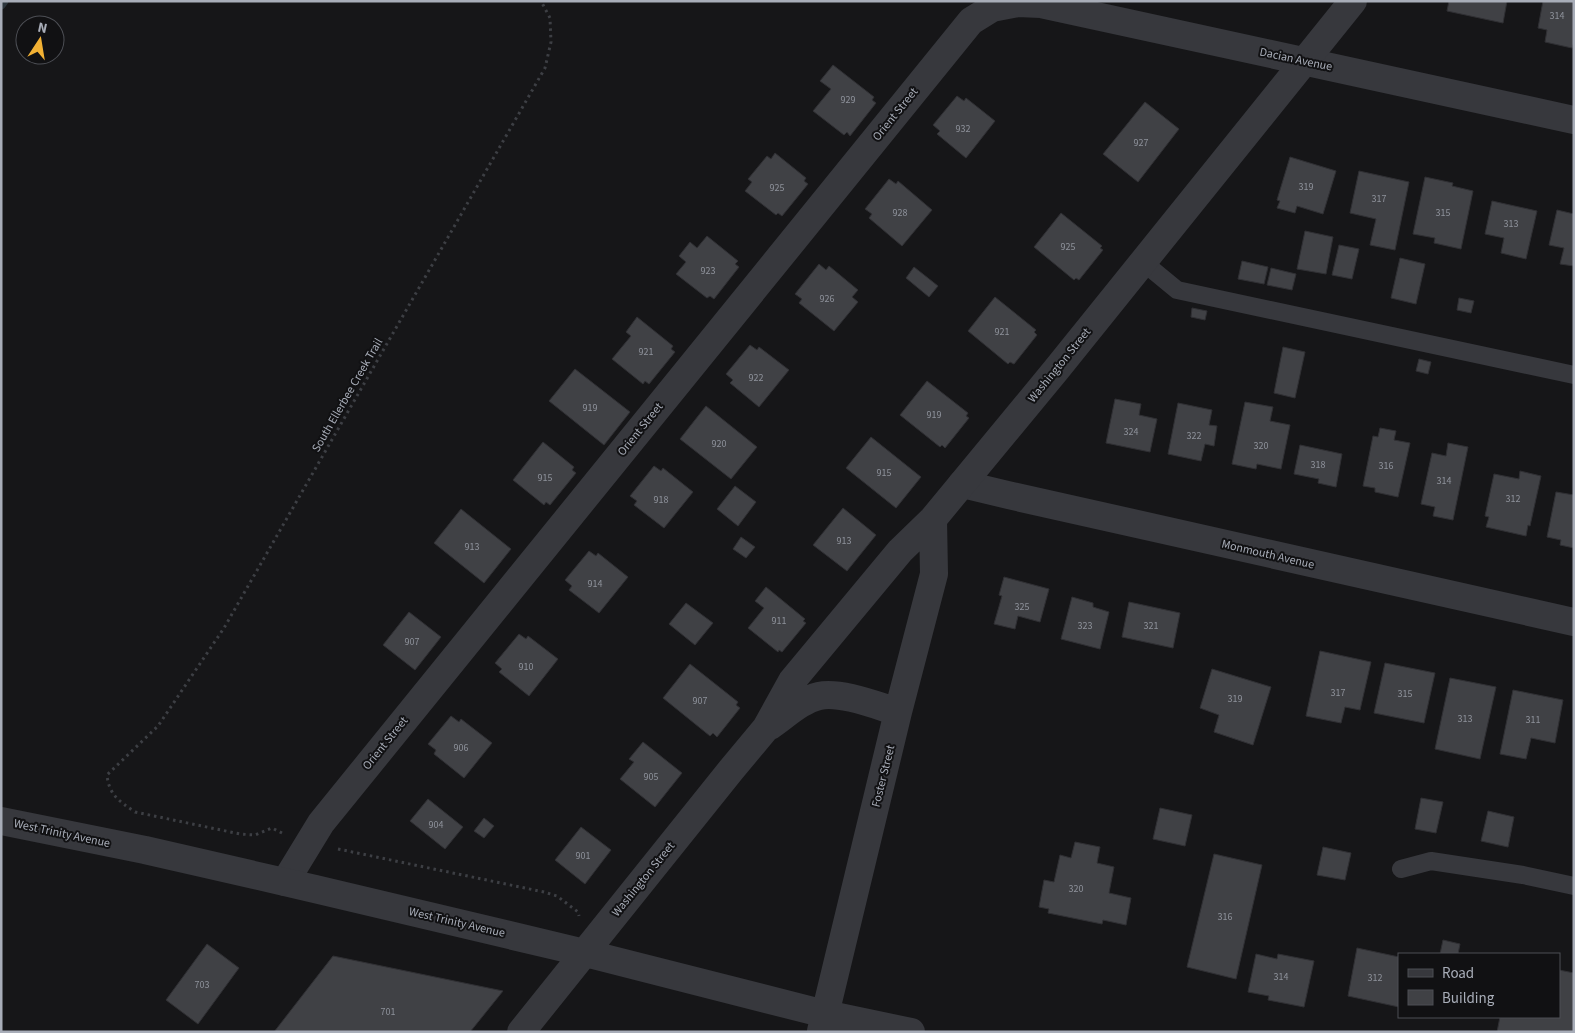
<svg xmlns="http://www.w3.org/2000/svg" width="1575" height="1033" viewBox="0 0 1575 1033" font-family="'Source Sans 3',sans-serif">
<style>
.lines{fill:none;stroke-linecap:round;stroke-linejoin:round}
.stream{stroke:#2c353c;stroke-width:9}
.building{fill:#404145;stroke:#303034}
.path{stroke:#3d3f44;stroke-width:3;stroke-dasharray:2.5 4;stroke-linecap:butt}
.service{stroke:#37383d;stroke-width:18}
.minor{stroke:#37383d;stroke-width:28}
.tertiary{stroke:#37383d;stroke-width:28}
.labels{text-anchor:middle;stroke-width:4;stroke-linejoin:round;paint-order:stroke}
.number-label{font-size:10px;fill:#8e929b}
.street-label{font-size:12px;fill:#a8adb8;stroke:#111113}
</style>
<rect width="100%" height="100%" fill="#161618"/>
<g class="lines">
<path class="stream" d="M1 5 4 1"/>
</g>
<path class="building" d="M1449 1H1507L1503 23 1447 11Z
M1543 1H1574V42L1572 48 1545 42 1547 30 1538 28Z
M833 65 874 97 872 100 876 103 850 136 847 132 844 135 813 111 831 89 820 81Z
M957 96 964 101 966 98 995 121 966 158 937 134 940 131 933 125Z
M1145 102 1179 129 1138 182 1103 154Z
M775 153 806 178 804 181 808 184 782 216 778 213 776 215 745 191 752 182 748 179 767 156 771 159Z
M1290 157 1336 171 1323 214 1297 206 1295 213 1277 208 1280 201 1277 200Z
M1359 171 1409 182 1395 250 1370 245 1376 219 1350 213Z
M1425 177 1453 183 1452 186 1473 191 1461 249 1434 243 1435 238 1413 234Z
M889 179 896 184 898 181 932 210 902 246 869 218 872 214 865 209Z
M1492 201 1537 211 1526 259 1501 253 1504 238 1485 234Z
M1557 210 1574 214V266L1560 264 1564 248 1549 245Z
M1061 213 1102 246 1100 248 1103 250 1079 280 1076 278 1074 280 1034 247Z
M1305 231 1333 237 1326 274 1297 269Z
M707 236 738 261 735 264 739 267 714 299 710 296 707 298 676 274 686 262 679 256 690 242 697 248Z
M1339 245 1359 249 1352 279 1332 275Z
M1400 258 1425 264 1416 304 1391 298Z
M1242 261 1268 267 1264 284 1238 279Z
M819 264 826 270 829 266 858 290 852 297 858 302 834 331 799 303 802 299 795 294Z
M914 267 938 286 929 297 906 278Z
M1271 268 1296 274 1292 290 1267 285Z
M995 297 1036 330 1034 332 1037 335 1014 364 1010 362 1008 364 968 331Z
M1459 298 1474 301 1471 313 1457 310Z
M1192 308 1207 311 1205 320 1191 317Z
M637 317 673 346 671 349 675 352 649 384 645 381 643 384 612 359 631 336 626 332Z
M750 345 757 350 759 347 789 370 759 407 730 383 733 380 726 374Z
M1283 347 1305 352 1295 398 1274 393Z
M1419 359 1431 362 1428 374 1416 371Z
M575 369 630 412 604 445 549 401Z
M927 381 968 413 966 416 969 418 945 448 942 445 940 447 900 415Z
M1115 399 1141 404 1139 415 1157 419 1150 452 1106 443Z
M1245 402 1273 407 1270 421 1290 425 1281 469 1257 464 1256 469 1232 464Z
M1178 403 1212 410 1209 425 1217 426 1214 446 1205 444 1201 461 1168 454Z
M706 406 757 447 731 479 680 439Z
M1380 428 1396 431 1394 440 1410 443 1398 497 1375 492V488L1363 486 1373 436 1378 437Z
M871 437 921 477 896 508 846 468Z
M543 442 574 467 572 470 576 473 550 505 546 502 544 505 513 480Z
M1448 443 1468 447 1453 520 1433 516 1435 507 1421 504 1432 453 1446 456Z
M1300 445 1342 454 1336 487 1318 483 1319 479 1294 474Z
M654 466 661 471 663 468 693 492 664 528 634 505 637 501 630 496Z
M1520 471 1541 476 1530 526 1528 525 1526 536 1486 527 1489 517 1485 516 1494 474 1519 479Z
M735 486 756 502 738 526 717 509Z
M1556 492 1574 495V548L1560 545 1561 540 1547 537Z
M843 508 876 535 847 571 813 545Z
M461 509 511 549 484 583 434 543Z
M741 537 755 547 746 558 733 549Z
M589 551 596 556 598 553 628 577 599 613 569 590 572 586 565 580Z
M1004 577 1049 589 1040 622 1018 616 1015 629 994 624 1002 596 999 595Z
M766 587 805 619 803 621 806 623 782 652 779 650 778 652 748 628 764 608 755 601Z
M1072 597 1093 603V607L1109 612 1100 649 1061 639Z
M1129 602 1180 613 1173 648 1122 637Z
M686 603 713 623 695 645 669 624Z
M409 612 441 637 415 670 383 645Z
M519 634 526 639 528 636 558 659 529 696 499 672 502 669 495 663Z
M1320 651 1371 662 1360 710 1345 707 1341 723 1306 716Z
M1385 663 1435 673 1424 723 1374 713Z
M690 664 738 702 736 705 740 708 717 737 713 733 710 736 663 698Z
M1212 669 1271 687 1253 745 1214 732 1219 715 1200 708Z
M1450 678 1496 687 1480 759 1435 749Z
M1513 690 1563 700 1555 743 1531 738 1526 759 1500 754Z
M451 716 459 722 461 719 492 743 464 778 434 754 436 750 428 744Z
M643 742 682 773 655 807 620 779 634 762 629 759Z
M1421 798 1443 802 1436 833 1415 829Z
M428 799 463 827 445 849 410 821Z
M1160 808 1192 815 1185 846 1153 839Z
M1488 811 1514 817 1508 847 1481 841Z
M484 818 494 826 484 838 474 831Z
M581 827 611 850 585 884 555 860Z
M1075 842 1100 847 1097 863 1114 867 1109 893 1131 898 1126 925 1103 920 1102 924 1048 913 1049 909 1039 907 1044 880 1054 882 1060 855 1071 858Z
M1323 847 1351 853 1345 880 1317 875Z
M1214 854 1262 865 1236 979 1187 967Z
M1443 940 1460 944 1458 954H1440Z
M207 944 239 968 198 1024 166 1000Z
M1357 948 1399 957V1007L1348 996Z
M1256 954 1277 959 1278 954 1314 961 1304 1007 1268 1000 1269 996 1248 992Z
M333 956 503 991 470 1032H274Z
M1559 970 1574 973V1032H1497L1500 1017H1559Z"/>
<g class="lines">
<path class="path" d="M282 833 272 828 255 835 240 834 135 812C119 801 109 795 107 775L158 726 224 628 545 68 551 42 550 18 541 1
M338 849 544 892 557 896 578 912 579 916"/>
<path class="service" d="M1143 262 1177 290 1574 375
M1401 869 1431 861 1523 875 1574 886"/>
<path class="minor" d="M962 484 1008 495 1574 622
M285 882 321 823 971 21 992 8 1018 3 1041 4 1574 120"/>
<path class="tertiary" d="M770 726C785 716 801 700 819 696 840 691 878 706 898 712
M1 821 145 850 315 889 585 953 825 1014 911 1032
M821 1031 898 712 934 574 933 519
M521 1032 731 770 766 728 792 681 900 551 933 519 1056 370 1353 1"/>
</g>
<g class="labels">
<g class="number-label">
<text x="1557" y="19">314</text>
<text x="848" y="103">929</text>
<text x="963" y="132">932</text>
<text x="1141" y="146">927</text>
<text x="1306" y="190">319</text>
<text x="777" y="191">925</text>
<text x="1379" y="202">317</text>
<text x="900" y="216">928</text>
<text x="1443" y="216">315</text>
<text x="1511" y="227">313</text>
<text x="1068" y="250">925</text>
<text x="708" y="274">923</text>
<text x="827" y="302">926</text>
<text x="1002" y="335">921</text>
<text x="646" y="355">921</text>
<text x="756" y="381">922</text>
<text x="590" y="411">919</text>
<text x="934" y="418">919</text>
<text x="1131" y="435">324</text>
<text x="1194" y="439">322</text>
<text x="719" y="447">920</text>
<text x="1261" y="449">320</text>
<text x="1318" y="468">318</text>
<text x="1386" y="469">316</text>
<text x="884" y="476">915</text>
<text x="545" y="481">915</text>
<text x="1444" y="484">314</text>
<text x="1513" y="502">312</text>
<text x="661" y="503">918</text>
<text x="844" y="544">913</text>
<text x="472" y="550">913</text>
<text x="595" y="587">914</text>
<text x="1022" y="610">325</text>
<text x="779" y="624">911</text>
<text x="1085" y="629">323</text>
<text x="1151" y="629">321</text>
<text x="412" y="645">907</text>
<text x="526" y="670">910</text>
<text x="1338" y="696">317</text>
<text x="1405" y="697">315</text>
<text x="1235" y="702">319</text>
<text x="700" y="704">907</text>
<text x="1465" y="722">313</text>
<text x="1533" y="723">311</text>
<text x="461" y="751">906</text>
<text x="651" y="780">905</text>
<text x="436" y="828">904</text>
<text x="583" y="859">901</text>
<text x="1076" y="892">320</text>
<text x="1225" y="920">316</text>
<text x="1281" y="980">314</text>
<text x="1375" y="981">312</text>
<text x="202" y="988">703</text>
<text x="388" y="1015">701</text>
</g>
<g class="street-label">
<text transform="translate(1296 59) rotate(12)" y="4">Dacian Avenue</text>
<text transform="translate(895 114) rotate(-51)" y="4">Orient Street</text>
<text transform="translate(1059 365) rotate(-51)" y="4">Washington Street</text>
<text transform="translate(347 395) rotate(-60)" y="4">South Ellerbee Creek Trail</text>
<text transform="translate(640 429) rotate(-51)" y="4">Orient Street</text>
<text transform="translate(1268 554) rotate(13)" y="4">Monmouth Avenue</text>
<text transform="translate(385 743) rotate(-51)" y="4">Orient Street</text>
<text transform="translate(883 776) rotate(-76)" y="4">Foster Street</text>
<text transform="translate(62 833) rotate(12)" y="4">West Trinity Avenue</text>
<text transform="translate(643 879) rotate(-51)" y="4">Washington Street</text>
<text transform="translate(457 922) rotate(13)" y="4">West Trinity Avenue</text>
</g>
</g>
<rect width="1575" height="1033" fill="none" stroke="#a8adb8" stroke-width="5"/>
<rect x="1398" y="953" width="162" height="65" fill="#111113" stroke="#4d4f55"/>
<rect x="1408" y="969" width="25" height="8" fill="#37383d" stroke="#4d4f55"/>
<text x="1442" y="978" font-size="15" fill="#a8adb8">Road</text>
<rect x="1408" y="990" width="25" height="15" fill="#404145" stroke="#4d4f55"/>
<text x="1442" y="1003" font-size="15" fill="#a8adb8">Building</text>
<g transform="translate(40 40) rotate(12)"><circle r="24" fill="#111113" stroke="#4d4f55"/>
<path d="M0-4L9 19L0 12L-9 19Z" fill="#f2b134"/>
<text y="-8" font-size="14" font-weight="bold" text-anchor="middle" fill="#a8adb8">N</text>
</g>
</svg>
